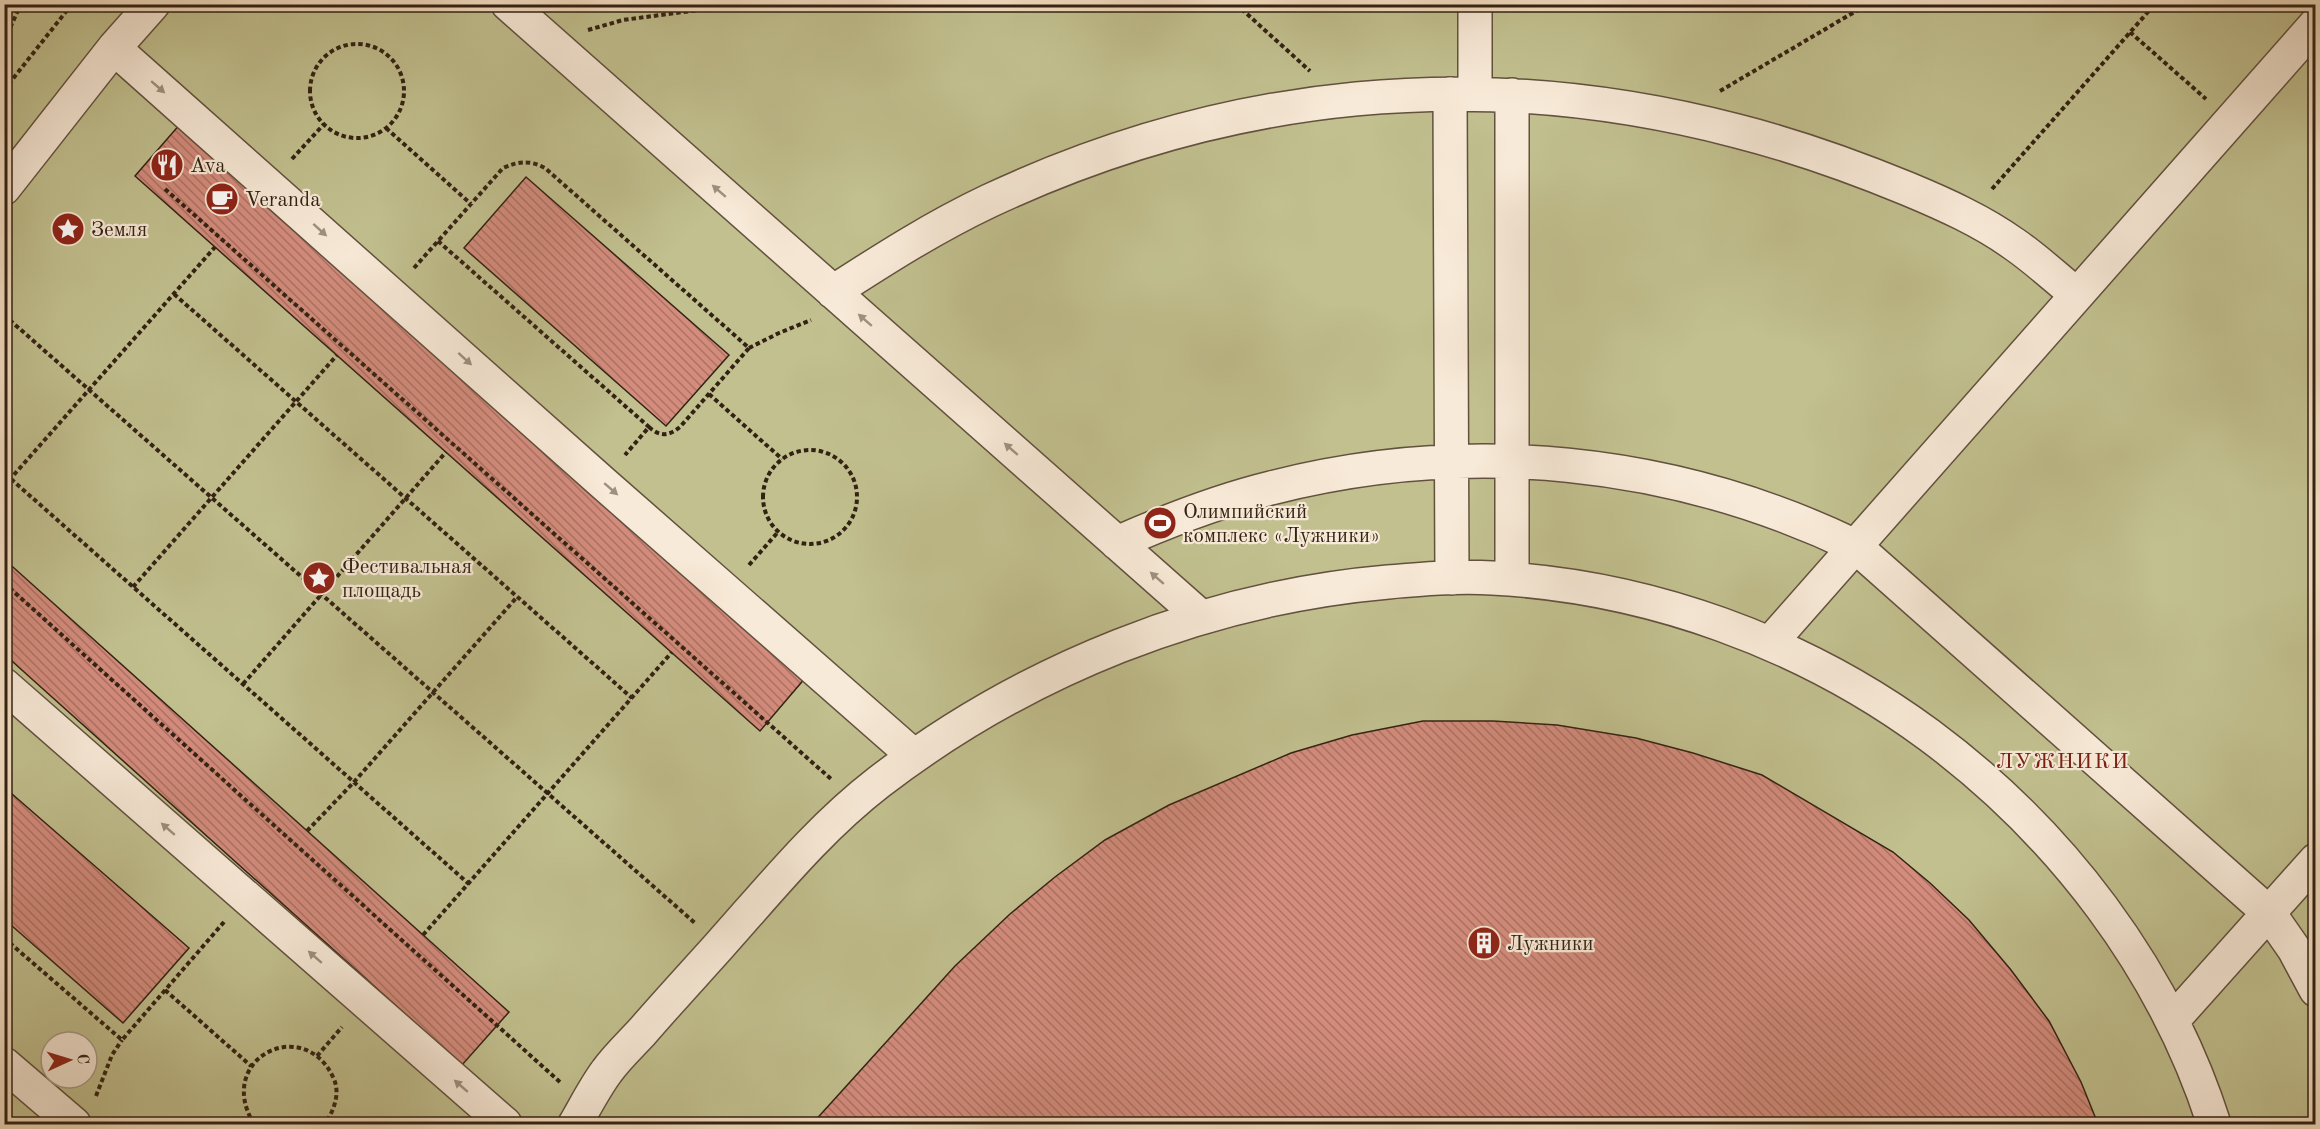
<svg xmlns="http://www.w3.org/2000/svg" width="2320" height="1129" viewBox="0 0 2320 1129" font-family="'Old Standard TT',serif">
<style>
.garden{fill:#c2c08f;stroke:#7a7151;stroke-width:1.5;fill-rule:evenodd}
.building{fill:url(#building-back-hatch);stroke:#322213;stroke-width:1.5}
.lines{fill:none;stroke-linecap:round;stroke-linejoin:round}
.minor-casing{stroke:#62513f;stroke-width:36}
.path{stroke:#322213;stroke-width:4;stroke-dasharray:4.5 3;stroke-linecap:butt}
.minor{stroke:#f8ead8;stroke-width:33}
.oneway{fill:#9f907f}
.labels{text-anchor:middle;stroke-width:4.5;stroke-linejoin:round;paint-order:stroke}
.poi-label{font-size:21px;fill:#322213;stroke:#f8ead8;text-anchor:start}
.neighbourhood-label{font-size:22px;letter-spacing:1.5px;fill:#7a1f14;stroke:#f8ead8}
</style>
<defs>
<pattern id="building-back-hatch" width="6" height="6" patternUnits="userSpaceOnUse" patternTransform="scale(1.5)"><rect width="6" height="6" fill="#d48c7d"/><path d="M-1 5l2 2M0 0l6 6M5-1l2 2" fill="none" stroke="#ad7265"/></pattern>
</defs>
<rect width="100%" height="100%" fill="#f4dfc3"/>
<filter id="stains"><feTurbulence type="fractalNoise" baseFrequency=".00333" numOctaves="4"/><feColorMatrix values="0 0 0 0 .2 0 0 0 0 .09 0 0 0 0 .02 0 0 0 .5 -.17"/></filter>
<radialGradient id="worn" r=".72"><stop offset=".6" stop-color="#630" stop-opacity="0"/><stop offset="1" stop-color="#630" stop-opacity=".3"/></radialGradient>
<path class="garden" d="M5 5H2315V1124H5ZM51 1042H87V1078H51Z"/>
<path class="building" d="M181 123 806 677 760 731 135 176Z
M526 177 729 355 666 426 464 248Z
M4 559 509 1012 462 1065 4 654Z
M1423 721H1493L1557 725 1636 738 1693 753 1762 775 1893 852 1930 883 1969 920 2011 970 2049 1021 2081 1082 2098 1124H812L955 966 1010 914 1055 877 1105 840 1169 805 1291 753 1352 735Z
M4 787 189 948 123 1023 4 919Z"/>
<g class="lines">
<g class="minor-casing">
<path id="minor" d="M508 4 1201 617
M1475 4V94
M114 48 603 483 914 756
M1450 94 1452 578
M1512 95V579
M4 188 114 48 153 4
M833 292C884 259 934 227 989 201 1228 89 1481 64 1737 131 1796 146 1852 166 1908 189 1944 204 1982 221 2014 244 2036 259 2056 278 2077 295
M1117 543C1167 521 1218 501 1271 488 1467 438 1672 458 1855 546L2269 913 2294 949 2316 990
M1770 643 2316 24
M4 685 505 1124
M2172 1021 2316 860
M4 1064 74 1124
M575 1124C585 1107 595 1087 607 1071 617 1057 630 1045 642 1032 667 1003 693 975 719 946 770 889 818 829 879 782 1025 670 1204 598 1388 582 1422 579 1457 576 1492 578 1648 586 1803 642 1929 735 2060 832 2164 968 2214 1124"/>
</g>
<path class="path" d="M1236 4 1310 71
M588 30 623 20 744 4
M2130 32 2206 99
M4 41 21 4
M310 91a47 47 0 1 1 94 0a47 47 0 1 1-94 0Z
M4 90 72 4
M1720 91 1868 4
M386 128 471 204
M292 159 324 124
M165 189 831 779
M1992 189 2155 4
M438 241 649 427
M414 268 503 168C519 161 530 160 545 168L749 348 680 427C669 436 660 437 649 427L625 455
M174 294 632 698
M4 315 695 923
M749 348 779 333 811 320
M709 394 782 459
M763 497a47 47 0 1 1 94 0a47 47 0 1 1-94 0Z
M11 479 469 884
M4 486 215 247
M749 565 778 532
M4 583 560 1082
M133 587 337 355
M243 684 446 452
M307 831 354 782 517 597
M423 935 672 652
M4 938 122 1040 224 922
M165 990 251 1066
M317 1056 342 1027
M96 1096 112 1055 122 1040
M254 1124C214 1059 303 1014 333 1077 341 1093 334 1110 325 1124"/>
<use href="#minor" class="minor"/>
</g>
<defs><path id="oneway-solid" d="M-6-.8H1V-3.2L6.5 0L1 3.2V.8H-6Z" transform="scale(1.5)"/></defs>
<g class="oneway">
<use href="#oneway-solid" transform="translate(158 87) rotate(41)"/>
<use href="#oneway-solid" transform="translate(719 191) rotate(-139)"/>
<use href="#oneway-solid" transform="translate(320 230) rotate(42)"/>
<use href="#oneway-solid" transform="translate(865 320) rotate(-139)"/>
<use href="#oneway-solid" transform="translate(465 359) rotate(42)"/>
<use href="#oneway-solid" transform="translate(1011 449) rotate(-139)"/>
<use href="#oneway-solid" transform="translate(611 489) rotate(41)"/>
<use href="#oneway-solid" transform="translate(1157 578) rotate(-139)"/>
<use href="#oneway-solid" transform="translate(168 829) rotate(-139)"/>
<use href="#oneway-solid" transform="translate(315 957) rotate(-139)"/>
<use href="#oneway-solid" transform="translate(461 1086) rotate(-139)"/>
</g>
<defs>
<g id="restaurant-disc" transform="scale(1.725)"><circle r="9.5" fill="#8f2418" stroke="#f8ead8"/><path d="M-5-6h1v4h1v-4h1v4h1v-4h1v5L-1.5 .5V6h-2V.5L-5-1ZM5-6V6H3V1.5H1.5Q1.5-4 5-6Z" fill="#fff"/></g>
<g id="cafe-disc" transform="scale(1.725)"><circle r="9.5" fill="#8f2418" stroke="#f8ead8"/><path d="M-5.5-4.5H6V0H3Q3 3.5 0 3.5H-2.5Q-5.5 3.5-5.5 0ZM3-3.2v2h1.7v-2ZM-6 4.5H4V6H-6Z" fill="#fff"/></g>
<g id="sight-disc" transform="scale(1.725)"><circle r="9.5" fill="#8f2418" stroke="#f8ead8"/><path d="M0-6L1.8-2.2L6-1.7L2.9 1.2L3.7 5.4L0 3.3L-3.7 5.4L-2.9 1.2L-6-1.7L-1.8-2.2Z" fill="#fff"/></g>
<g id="stadium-disc" transform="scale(1.725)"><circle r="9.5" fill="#8f2418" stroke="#f8ead8"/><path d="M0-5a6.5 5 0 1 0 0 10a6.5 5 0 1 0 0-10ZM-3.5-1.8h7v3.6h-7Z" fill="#fff"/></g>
<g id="building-disc" transform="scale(1.725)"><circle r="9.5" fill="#8f2418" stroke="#f8ead8"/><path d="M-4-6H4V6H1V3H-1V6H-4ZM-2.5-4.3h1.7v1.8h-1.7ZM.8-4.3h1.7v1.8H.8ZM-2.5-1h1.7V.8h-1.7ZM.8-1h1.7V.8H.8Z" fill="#fff"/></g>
</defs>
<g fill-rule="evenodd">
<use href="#restaurant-disc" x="167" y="165"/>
<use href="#cafe-disc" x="222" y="199"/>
<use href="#sight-disc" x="68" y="229"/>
<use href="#stadium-disc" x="1160" y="523"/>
<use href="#sight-disc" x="319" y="578"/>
<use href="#building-disc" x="1484" y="943"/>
</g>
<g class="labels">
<g class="poi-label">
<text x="190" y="172">Ava</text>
<text x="245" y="206">Veranda</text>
<text x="91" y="236">Земля</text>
<text x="1183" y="518">Олимпийский<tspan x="1183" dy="24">комплекс «Лужники»</tspan></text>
<text x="342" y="573">Фестивальная<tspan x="342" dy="24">площадь</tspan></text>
<text x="1507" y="950">Лужники</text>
</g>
<g class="neighbourhood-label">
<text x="2063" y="768">ЛУЖНИКИ</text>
</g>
</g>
<rect width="2320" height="1129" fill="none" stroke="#f4dfc3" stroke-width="24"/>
<rect x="6" y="6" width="2308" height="1117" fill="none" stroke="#322213" stroke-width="3"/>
<rect x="12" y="12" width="2296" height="1105" fill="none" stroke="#322213" stroke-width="1.5"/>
<g transform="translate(69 1060) rotate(86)"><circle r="28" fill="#f8ead8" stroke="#a99a89" stroke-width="1.5"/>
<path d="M0-4.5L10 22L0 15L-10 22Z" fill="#8f2418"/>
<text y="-9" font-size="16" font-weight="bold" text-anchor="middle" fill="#322213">С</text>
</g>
<rect width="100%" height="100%" filter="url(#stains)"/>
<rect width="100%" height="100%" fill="url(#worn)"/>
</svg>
